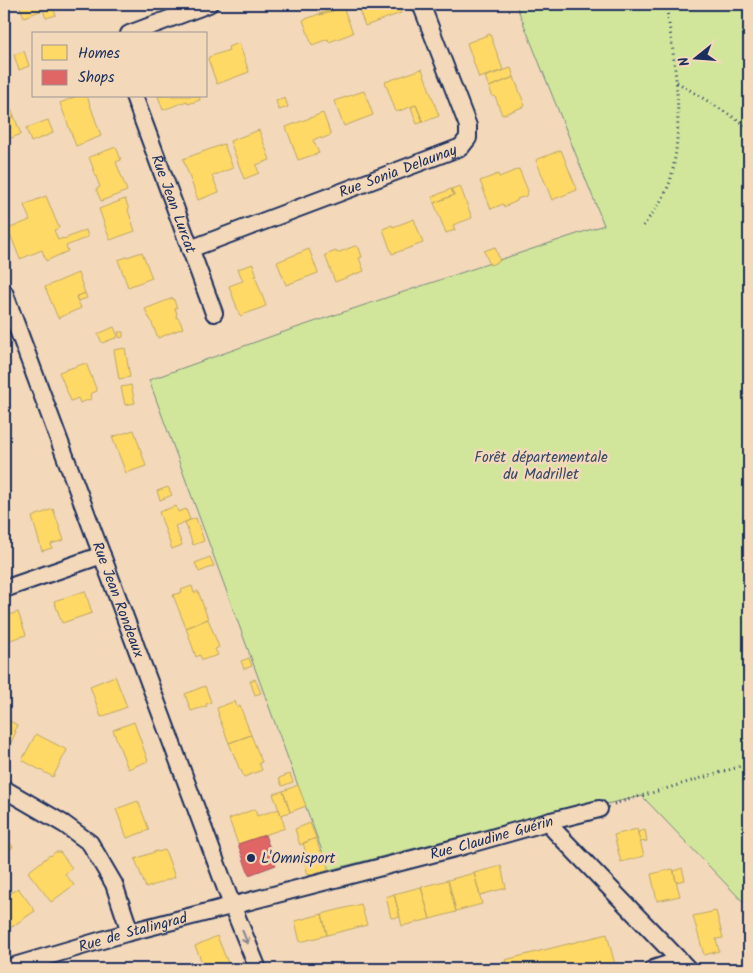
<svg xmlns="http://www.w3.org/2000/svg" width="753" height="973" viewBox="0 0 753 973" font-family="Kalam,sans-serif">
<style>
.green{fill:#d1e69b;stroke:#768a7c}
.homes{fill:#ffd966;stroke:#bba664}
.shops{fill:#e06666;stroke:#a55664}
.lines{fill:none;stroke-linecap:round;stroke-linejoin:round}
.street-casing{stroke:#1b2f5e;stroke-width:20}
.path{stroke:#1b2f5e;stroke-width:3;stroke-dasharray:1 4;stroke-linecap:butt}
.street{stroke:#f3d8ba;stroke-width:16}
.oneway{stroke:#87848c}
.poi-dot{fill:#1b2f5e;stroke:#f3d8ba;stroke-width:2}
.labels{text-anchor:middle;stroke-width:5;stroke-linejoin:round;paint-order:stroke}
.street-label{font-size:15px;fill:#1b2f5e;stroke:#f3d8ba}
.park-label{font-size:15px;fill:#364a67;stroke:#f3d8ba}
.poi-label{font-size:15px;fill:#1b2f5e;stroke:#f3d8ba;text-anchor:start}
</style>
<rect width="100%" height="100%" fill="#f3d8ba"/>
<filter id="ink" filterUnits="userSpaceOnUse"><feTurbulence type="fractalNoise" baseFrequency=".02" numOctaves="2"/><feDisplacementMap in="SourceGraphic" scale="10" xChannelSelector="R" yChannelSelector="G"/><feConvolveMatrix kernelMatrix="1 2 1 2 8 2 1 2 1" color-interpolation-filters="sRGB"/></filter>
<g filter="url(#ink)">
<path class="green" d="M524 4H749V908L642 796 451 839 329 870 149 380 275 335 604 225 517 7Z"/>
<path class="homes" d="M19 4H51L56 15 46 18 43 10 24 17Z
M357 4H397L401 13 365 26Z
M342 5 343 7 320 15 319 14Z
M343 7 353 33 329 42 328 39 312 45 303 20 319 14 320 15Z
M490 34 503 70 479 78 467 43Z
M239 43 249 72 217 84 208 59 209 57 229 50 228 47Z
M24 51 29 66 19 70 14 55Z
M511 68 514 77 489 87 485 77Z
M422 69 439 116 423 122 416 105 396 112 385 82Z
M514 77 525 106 502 115 495 96 493 97 489 87Z
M364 91 373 115 344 126 334 101Z
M77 96H87L101 136 76 146 60 103Z
M158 96H199L200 100 188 104 187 101 163 110Z
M285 98 288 107 279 110 276 101Z
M9 104 14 116 10 118 6 106Z
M416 105 423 122 417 124 411 107Z
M4 106H6L10 118 14 116 21 134 4 141Z
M323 113 331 135 321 139 320 137 313 140 319 153 298 160 286 127Z
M48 120 53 133 31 142 26 128Z
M259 130 270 160 256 165 259 173 244 179 230 141Z
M224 144 233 168 212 176 219 192 198 200 183 159Z
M116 147 121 160 116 162 127 191 101 201 96 189 100 187 89 157Z
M561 150 577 190 552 200 536 160Z
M519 169 528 191 526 196 517 199V201L504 207 503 204 491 209 480 181 498 174 499 177Z
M460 186 472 218 453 225 455 230 446 233 434 203 454 195 451 189Z
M451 189 454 195 434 203 432 197Z
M46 196 59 228 54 230 58 240 63 238 64 239 86 230 88 237 66 246 68 251 46 261 42 250 20 259 8 229 30 220 24 205Z
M125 199 129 209 128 210 135 231 110 240 99 209Z
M414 219 423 243 392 254 383 229 392 225 393 227Z
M355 246 359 248 362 257 359 258 364 271 335 282 325 255 336 251 337 253Z
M495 247 500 261 490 265 484 251Z
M309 249 318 273 286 285 277 262Z
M142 252 152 278 128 287 118 260Z
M253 264 257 276H255L266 306 240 316 229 286 243 281 238 269Z
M78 273 85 293 76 297 81 308 58 318 45 287Z
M85 293 87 298 78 301 76 297Z
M173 298 177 308H175L177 314 176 315 177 318 179 319 183 328 158 338 150 318H149L145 309Z
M114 327 118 337 102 343 98 334Z
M118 332H123V337L120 338Z
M125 348 130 377 119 379 114 350Z
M86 363 97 391 90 394 91 399 80 403 78 398 71 401 59 372Z
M131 385 135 403 125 405 121 387Z
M134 430 146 466 126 473 112 437Z
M4 459 9 475 4 476Z
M168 487 172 495 160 500 157 491Z
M176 506 178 512 186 509 190 520 175 526 182 545 172 549 159 512Z
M53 509 64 540 51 544 52 548 42 551 32 517Z
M196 518 204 541 193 545 185 522Z
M210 557 214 566 199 572 195 563Z
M192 586 194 593 198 591 208 619 186 628 173 595 182 592 181 590Z
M85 591 92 613 62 623 54 601Z
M18 612 26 635 4 642V617Z
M208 619 219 647 215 649 218 655 202 660 200 655 196 657 186 628Z
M249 658 252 666 244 669 241 661Z
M115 676 127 707 101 717 90 686Z
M255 679 261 693 255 695 250 681Z
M205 686 211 702 206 704 207 706 191 711 185 694Z
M235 701 237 708 240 706 251 735 229 743 218 715H219L217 708Z
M4 718 17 725 14 731 16 732 5 754 4 753Z
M134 722 148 761 128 769 113 730Z
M36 734 67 750 53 777 22 760Z
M251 735 262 762 259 763 262 770 244 777 241 770H240L229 743Z
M290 774 293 782 282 786 279 778Z
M298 785 306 806 290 812 283 791Z
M283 791 290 812 281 815 273 794Z
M138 801 149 830 127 838 116 809Z
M255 809 257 816 279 809 285 828 238 844 229 819Z
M310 823 316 838 300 845 295 829Z
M637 829 644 856 621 862 614 835Z
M645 830 647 841 640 842 638 832Z
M4 835 13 847 4 854Z
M316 838 320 851H322L329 870 308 875 303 857 307 856 303 843Z
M165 850 175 877 146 888 135 859 157 851 158 852Z
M55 852H60L72 868 65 874 74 885 51 902 28 872 50 855 51 856Z
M501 866 506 888 480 895 474 873Z
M682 868 685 880 676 882 674 871Z
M673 869 680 896 657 901 651 874Z
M474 873 482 904 456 911 448 880Z
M448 880 456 912 430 919 421 887Z
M421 887 430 919 402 926 394 894Z
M18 888 35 911 4 932V898Z
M394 894 400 917 391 918 386 897Z
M361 904 367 925 327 935 322 914Z
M716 911 723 938 716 939 719 951 704 955 693 916Z
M322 914 327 935 300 942 295 921Z
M607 934 615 965 601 969H508L505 960Z
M217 936 230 968 227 969H205L195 946Z
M749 960V969H740L739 962Z"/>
<path class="shops" d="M265 835 276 865 249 875 238 844Z"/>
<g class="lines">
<g class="street-casing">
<g id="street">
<path d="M129 34 209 4"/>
<path id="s1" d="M134 96 214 313"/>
<path id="s2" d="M190 249 461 147 468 138V126L421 4"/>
<path id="s3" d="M4 292 232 905 258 969"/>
<path d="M4 589 102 555"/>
<path d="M4 789 64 824 90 843 114 884 130 932"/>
<path d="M551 821 555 831 688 969"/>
<path id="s4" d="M4 969 126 933 463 846 551 821 599 809"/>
<path d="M653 969 680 960"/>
</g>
</g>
<path class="path" d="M677 82 749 127
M643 226C652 214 664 199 669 184 671 179 672 174 673 169 684 114 674 58 666 4
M614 804 749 764"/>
<use href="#street" class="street"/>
</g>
<defs><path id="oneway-shaft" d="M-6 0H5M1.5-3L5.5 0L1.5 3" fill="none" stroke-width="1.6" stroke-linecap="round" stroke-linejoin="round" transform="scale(1.25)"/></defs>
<use class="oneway" href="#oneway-shaft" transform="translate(245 937) rotate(68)"/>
</g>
<circle class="poi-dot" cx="251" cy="858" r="5"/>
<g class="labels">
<g class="street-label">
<text dy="5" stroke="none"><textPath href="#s2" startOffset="222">Rue Sonia Delaunay</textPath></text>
<text dy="5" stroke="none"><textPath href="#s1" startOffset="115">Rue Jean Lurcat</textPath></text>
<text dy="5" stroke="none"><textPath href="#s3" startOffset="328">Rue Jean Rondeaux</textPath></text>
<text dy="5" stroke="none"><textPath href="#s4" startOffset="505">Rue Claudine Guérin</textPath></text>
<text dy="5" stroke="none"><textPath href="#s4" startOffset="134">Rue de Stalingrad</textPath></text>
</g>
<g class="park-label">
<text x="541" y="462">Forêt départementale<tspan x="541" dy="17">du Madrillet</tspan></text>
</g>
<g class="poi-label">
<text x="261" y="863">L'Omnisport</text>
</g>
</g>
<rect width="753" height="973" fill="none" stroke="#f3d8ba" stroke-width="20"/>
<rect x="10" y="10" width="733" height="953" fill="none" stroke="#1b2f5e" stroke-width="2" filter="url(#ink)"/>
<rect x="32" y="32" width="175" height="65" fill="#f3d8ba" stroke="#9d9495"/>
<rect x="42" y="45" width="25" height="15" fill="#ffd966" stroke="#9d9495"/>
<text x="78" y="58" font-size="15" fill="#1b2f5e">Homes</text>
<rect x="42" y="70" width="25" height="15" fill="#e06666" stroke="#9d9495"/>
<text x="78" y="82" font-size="15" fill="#1b2f5e">Shops</text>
<g transform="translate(696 58) rotate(253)" stroke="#f3d8ba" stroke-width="4" paint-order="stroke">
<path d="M0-4L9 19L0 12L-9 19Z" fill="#1b2f5e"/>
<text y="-8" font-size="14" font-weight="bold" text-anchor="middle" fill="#1b2f5e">N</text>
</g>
</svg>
